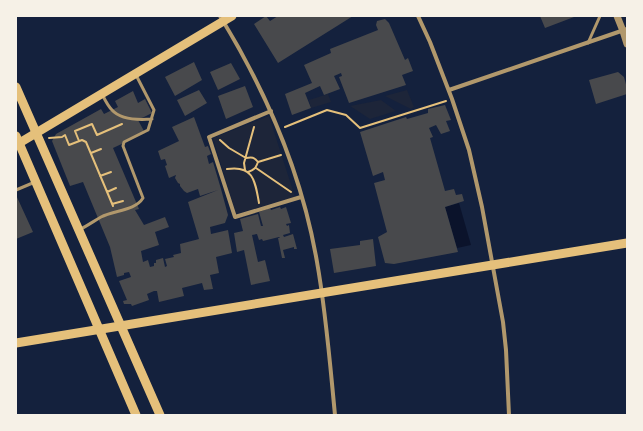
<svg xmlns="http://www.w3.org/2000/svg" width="643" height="431" viewBox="0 0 643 431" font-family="'Space Grotesk',sans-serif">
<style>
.green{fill:#1d2539}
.water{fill:#0b132b}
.building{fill:#48494c}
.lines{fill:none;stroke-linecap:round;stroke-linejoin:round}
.path{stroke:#e5c07b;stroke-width:2}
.service{stroke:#b1986c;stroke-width:3}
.minor{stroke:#b1986c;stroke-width:4}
.tertiary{stroke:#b1986c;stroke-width:7}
.primary{stroke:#e5c07b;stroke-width:9}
.trunk{stroke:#e5c07b;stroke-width:9}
</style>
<rect width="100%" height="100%" fill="#14213d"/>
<path class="green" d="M407 90 414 107 411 109 385 96Z
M328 94 331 102 311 108 309 100Z
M381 100 396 111 370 119 350 106Z
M269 116 295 197 236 214 213 138Z"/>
<path class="water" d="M459 203 471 245 457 248 445 207Z"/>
<path class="building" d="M266 16 270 21 278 16H353L278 63 254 24Z
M540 16H573L574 17 545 28Z
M385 19 389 23 405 60 408 58 413 71 402 75 406 85 349 103 339 77 342 76 341 73 334 76 340 89 324 95 320 86 305 93 311 108 292 115 285 94 312 83 304 65 331 53 330 49 378 30 376 25 377 21Z
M194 62 202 80 175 96 165 77Z
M231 63 240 79 218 90 210 72Z
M618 72 624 77 627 88V94L596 104 589 80Z
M245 86 253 107 226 119 218 96Z
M199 90 207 103 185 116 177 100Z
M133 91 138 103 145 99 152 113 138 120 145 133 113 148 139 209 135 210 144 225 165 217 169 227 155 232 159 245 141 251 143 262 148 260 150 267 154 266V263H156V260L163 258 165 267 167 266 165 259 174 257 173 255 181 253 180 244 199 239 188 202 218 190 200 196 198 189 187 193 184 191 180 186V184L178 183 175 178 176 175 169 178 165 166 167 165 165 159 161 160 158 151 179 141 172 127 194 117 205 147 208 146 211 154 207 156 209 164 213 162 221 189 228 215 225 223 210 227 211 234 228 230 232 253 216 257 219 273 210 275 213 289 204 290 202 283 182 288 184 296 159 302 157 291H154L147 294 149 300 132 306 131 304H124L123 301 127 300 119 281 131 277 129 272 124 273V275L117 277 110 247 83 182 70 186 52 141 56 134 101 109 104 114 118 107 115 101Z
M445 105 451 120 446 121 450 131 441 134 436 125 429 128 433 137 430 138 445 191 454 189 456 195 462 194 464 201 445 207 458 252 394 264 385 263 378 237 387 232 374 183 385 180 383 172 373 176 360 132 406 117 407 119 428 113V109Z
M16 195 33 232 16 239Z
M280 207 281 209 286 207 291 223 286 224 287 226 289 225 290 233 283 235 284 237 293 234 297 249H294V247L283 250 285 258H282L278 238H280L279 237 263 241 262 239 259 240 257 234 252 235 258 262 265 260 270 281 251 285 244 250 237 252 234 233 243 231 240 219 258 214 261 226H263L259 212 270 208 271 210Z
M373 239 376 266 334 273 330 249 360 245V241Z"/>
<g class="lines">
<path class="path" d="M285 127 327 110 346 115 360 128 446 101
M49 138 62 137 65 135 69 145 82 140 86 142 113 206
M220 140 229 148 246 158C252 157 254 157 258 162 256 168 254 170 248 172
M79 141 75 131 92 124 97 135 122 124
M91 153 101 149
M258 162 281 155
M256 168 291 192
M227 169C253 165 255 180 259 203
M245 170 244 163 254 127
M100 176 111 172
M107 192 116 188
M112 204 123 201"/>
<path class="service" d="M588 43 600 16
M103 96C105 100 108 106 112 110 121 120 140 120 152 119
M16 190 35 182
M79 230C87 226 94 221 101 217 114 210 135 211 143 198L123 146 124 142 148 130 154 110 136 75"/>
<path class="minor" d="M220 16C266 91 302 174 317 262 326 312 330 364 335 415
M418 16 430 42 452 99 469 150 482 207 503 322 506 350 509 415
M449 90 627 29
M271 111 209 137 235 217 301 197"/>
<path class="tertiary" d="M617 16 623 31 627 44"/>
<path class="primary" d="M16 145 232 16
M16 343 627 243"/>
<path class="trunk" d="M16 87 160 415
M16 136 136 415"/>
</g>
<rect width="643" height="431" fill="none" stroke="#f6f1e7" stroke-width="34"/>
</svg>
